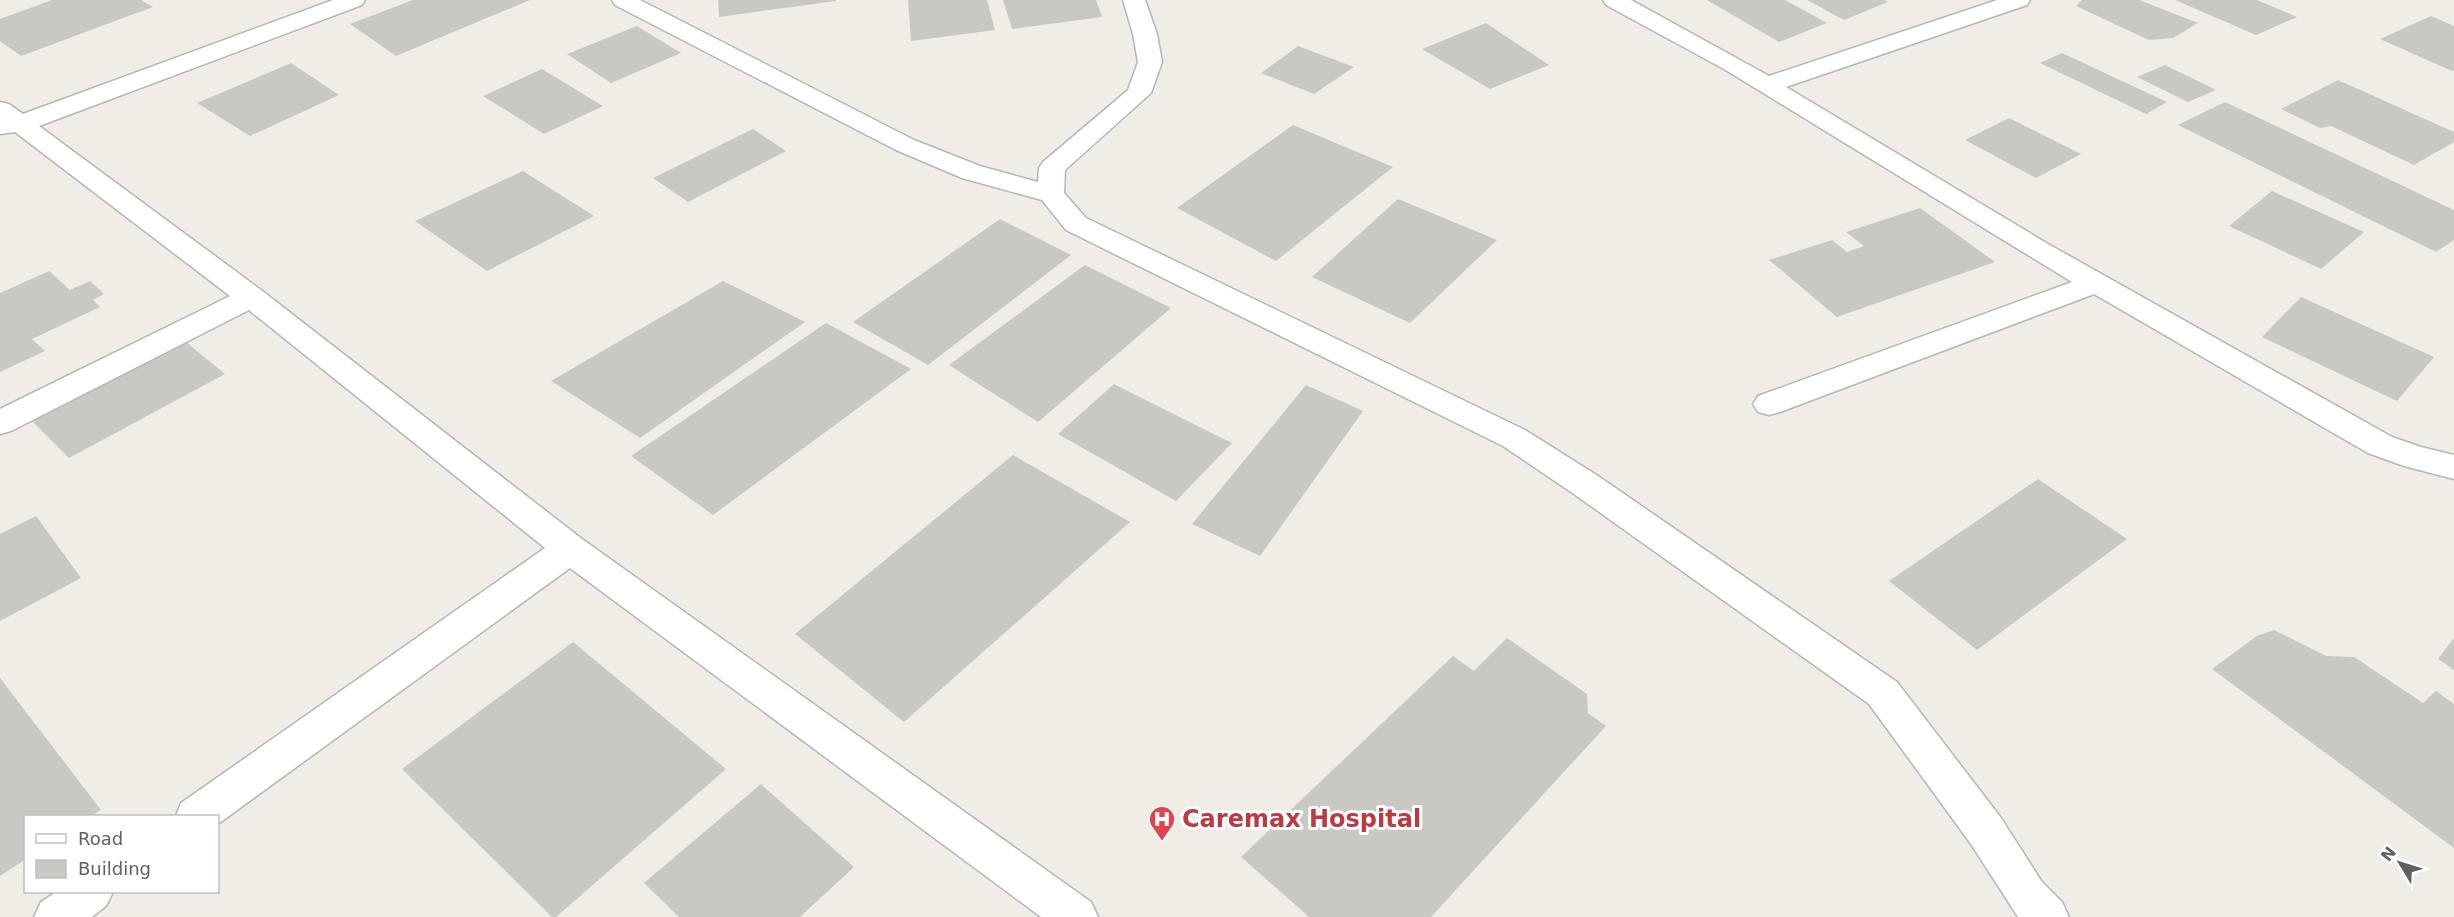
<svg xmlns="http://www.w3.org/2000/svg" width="2454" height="917" viewBox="0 0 2454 917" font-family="'DejaVu Sans',sans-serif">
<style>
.building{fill:#cac8c3}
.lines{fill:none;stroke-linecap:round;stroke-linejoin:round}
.minor-casing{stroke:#b3b6ba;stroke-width:3}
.minor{fill:#fff;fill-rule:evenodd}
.labels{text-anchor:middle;stroke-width:6;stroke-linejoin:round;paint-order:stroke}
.near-health-label{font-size:24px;font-weight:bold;fill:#be3a42;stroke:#fff;text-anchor:start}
</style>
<rect width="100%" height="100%" fill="#efede6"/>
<path class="building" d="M52 0H141L153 7 21 56 0 41V19Z
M413 0H530L396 56 350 24Z
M718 0H836V1L719 17Z
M908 0H987L995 30 911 41Z
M1003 0H1096L1102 17 1012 29Z
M1707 0H1785L1827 23 1779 42Z
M1807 0H1884L1888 2 1844 20Z
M2082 0H2139L2198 23 2173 38 2149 40 2076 6Z
M2175 0H2257L2297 17 2256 35Z
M2431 16 2454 26V70L2452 71 2380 39Z
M1486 23 1549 65 1490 89 1422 49Z
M637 26 681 53 611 83 567 54Z
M1298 46 1354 67 1314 94 1261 73Z
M2062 53 2167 102 2146 114 2040 63Z
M291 63 339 95 250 136 197 103Z
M2165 65 2216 90 2188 102 2137 77Z
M542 69 603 106 544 134 483 96Z
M2338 80 2454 132V142L2414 165 2331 126 2320 128 2281 109Z
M2225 102 2454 210V240L2436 252 2178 125Z
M2009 118 2081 154 2036 178 1965 140Z
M1293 125 1393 167 1276 261 1177 208Z
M753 129 786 151 688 202 653 178Z
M523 171 594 216 487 271 415 221Z
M2272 191 2364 232 2321 269 2229 226Z
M1398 199 1497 240 1410 323 1312 277Z
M1920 208 1995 262 1837 317 1769 260 1832 240 1847 252 1864 246 1846 232Z
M1000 219 1071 255 928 365 853 322Z
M1085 265 1171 308 1038 422 949 365Z
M49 271 70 290 90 281 104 294 93 300 100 307 32 339 45 351 0 372V293Z
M723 281 805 322 640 438 551 381Z
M2301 297 2434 357 2397 401 2262 337Z
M826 323 911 369 713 515 631 456Z
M186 342 225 374 69 458 32 421Z
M1114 384 1232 443 1176 501 1058 434Z
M1306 385 1363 411 1260 556 1192 524Z
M1013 455 1130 522 904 722 795 634Z
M2038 479 2127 539 1977 650 1889 581Z
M36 516 81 578 0 621V534Z
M2274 630 2326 656 2354 657 2423 703 2436 691 2454 704V848L2212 669 2257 636Z
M1507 638 1587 694 1588 713 1606 726 1431 917H1309L1241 857 1453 656 1474 671Z
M2454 638V670L2438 659Z
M573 642 726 769 556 917H552L402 769Z
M0 678 101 810 91 816H26V859L0 876Z
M761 784 854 867 800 917H679L644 883Z"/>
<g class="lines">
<g class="minor-casing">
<path id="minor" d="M333 0H365L362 5 39 126 261 290 582 539 1091 902 1098 917H1041L570 568 218 824V816H176L181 803 545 548 249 310 11 431 0 434V409L230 296 15 132 0 134V102L9 104 23 114Z
M612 0H640L914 140 980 166 1038 182 1039 168 1043 162 1128 90 1138 62 1133 34 1123 0H1145L1157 34 1162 62 1151 93 1065 170 1064 193 1086 218 1525 430 1598 476 1897 682 2001 818 2042 882 2062 902 2069 917H2018L1971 844 1869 704 1574 494 1503 446 1066 230 1042 200 962 178 896 150 615 5Z
M1603 0H1631L1769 76 1997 0H2030L2027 5 1786 87 2048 244 2392 437 2421 447 2454 455V479L2404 466 2368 453 2094 294 1780 412 1769 415 1758 412 1753 404 1758 396 2072 282 1724 69 1606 5Z
M56 892H113L106 906 92 917H34L41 902Z"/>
</g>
<use href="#minor" class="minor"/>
</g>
<defs>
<g id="hospital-pin" transform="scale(1.35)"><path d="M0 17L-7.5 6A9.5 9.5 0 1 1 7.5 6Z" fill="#e0444e" stroke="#fff"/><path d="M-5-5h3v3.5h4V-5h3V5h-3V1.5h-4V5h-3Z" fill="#fff"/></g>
</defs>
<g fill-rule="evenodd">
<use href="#hospital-pin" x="1162" y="819"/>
</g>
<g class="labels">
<g class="near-health-label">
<text x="1182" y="827">Caremax Hospital</text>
</g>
</g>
<rect x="24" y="815" width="195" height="78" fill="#ffffff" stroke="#bfc0c1" stroke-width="1.5"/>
<rect x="36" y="834" width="30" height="9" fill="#ffffff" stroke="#bfc0c1" stroke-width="1.5"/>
<text x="78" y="845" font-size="18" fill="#5e6165">Road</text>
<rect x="36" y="860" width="30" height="18" fill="#cac8c3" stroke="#bfc0c1" stroke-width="1.5"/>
<text x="78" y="875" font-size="18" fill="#5e6165">Building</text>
<g transform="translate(2400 863) rotate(308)" stroke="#ffffff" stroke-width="4.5" paint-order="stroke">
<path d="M0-4.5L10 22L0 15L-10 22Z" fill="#5e6165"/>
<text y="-9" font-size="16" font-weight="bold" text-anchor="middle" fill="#5e6165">N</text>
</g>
</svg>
